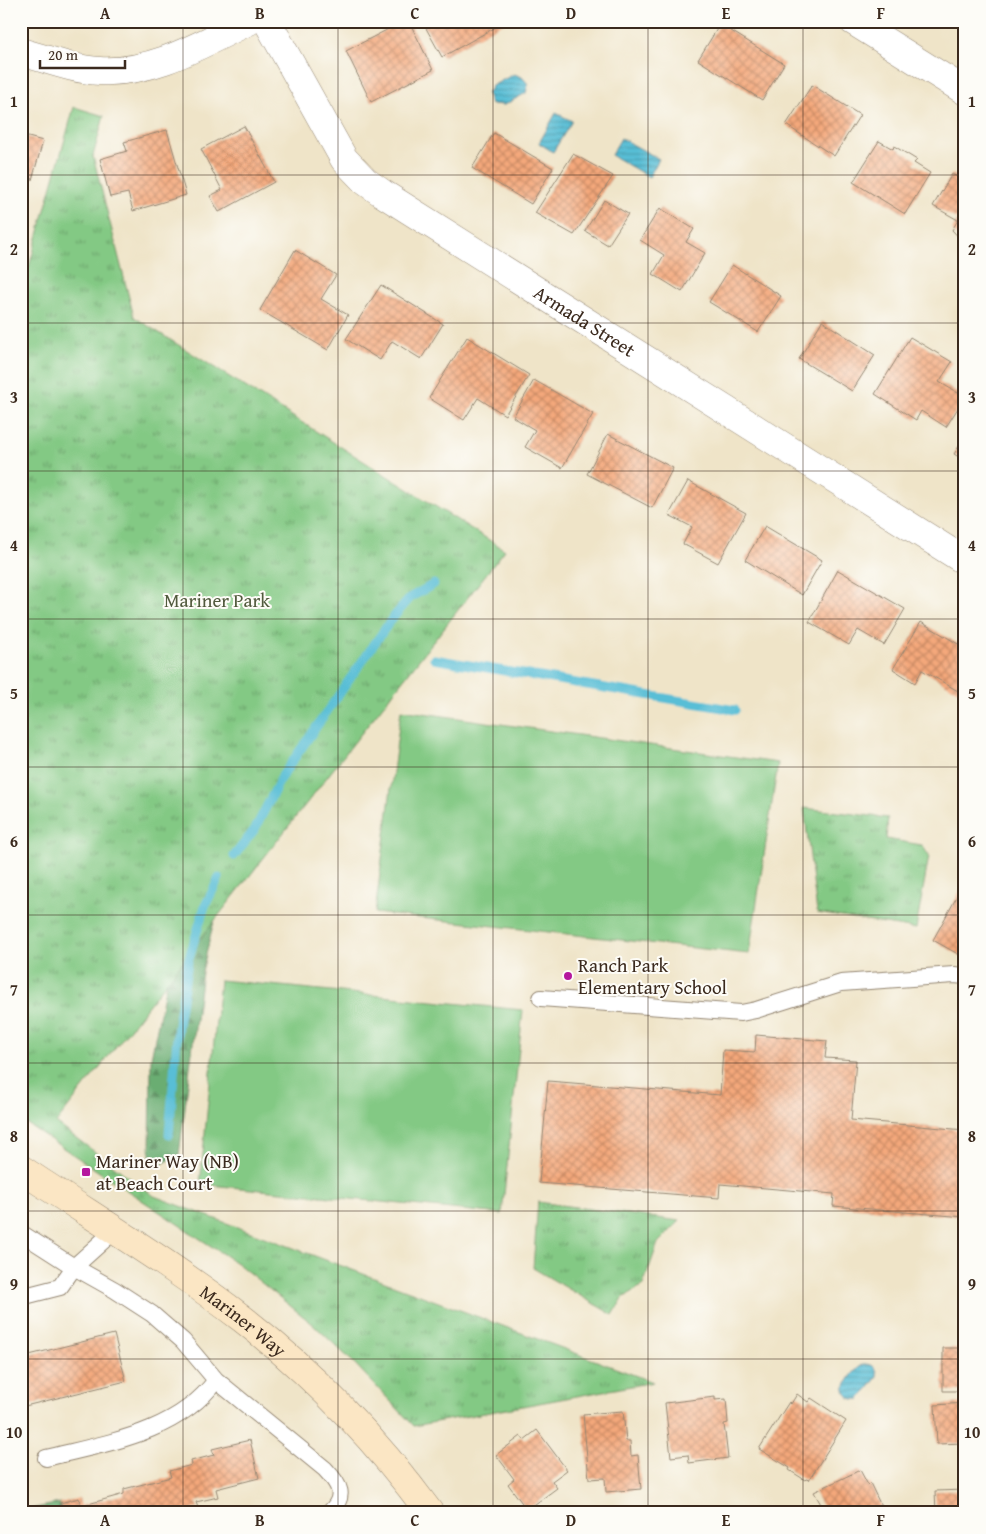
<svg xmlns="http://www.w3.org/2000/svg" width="986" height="1534" viewBox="0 0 986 1534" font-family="'Gentium Book Plus',serif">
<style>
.green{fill:#83c984;stroke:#5f7a51}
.forest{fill:url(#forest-firs);stroke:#526c48}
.park{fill:url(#park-tufts);stroke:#5f7a51}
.water{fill:url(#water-rules);stroke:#4a747a}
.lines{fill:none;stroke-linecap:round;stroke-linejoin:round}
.stream{stroke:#58bed6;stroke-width:9}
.building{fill:url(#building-cross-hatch)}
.lane-casing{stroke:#958773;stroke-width:18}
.street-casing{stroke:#958773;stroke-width:29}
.secondary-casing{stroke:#958773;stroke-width:29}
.lane{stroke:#fff;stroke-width:16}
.street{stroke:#fff;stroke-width:28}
.secondary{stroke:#fbe6c4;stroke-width:28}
.grid{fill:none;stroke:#3b2a1e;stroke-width:1;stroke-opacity:0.55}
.poi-dot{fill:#b5179e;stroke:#fdfcf7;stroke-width:2}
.labels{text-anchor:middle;stroke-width:4;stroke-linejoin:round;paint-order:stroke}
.street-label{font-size:19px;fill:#3b2a1e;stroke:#fdfcf7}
.park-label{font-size:19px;fill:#515a3d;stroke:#fdfcf7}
.poi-label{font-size:19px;fill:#3b2a1e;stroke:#fdfcf7;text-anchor:start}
.neatline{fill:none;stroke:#3b2a1e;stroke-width:2}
.grid-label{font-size:16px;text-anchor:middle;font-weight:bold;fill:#3b2a1e}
</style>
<defs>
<pattern id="forest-firs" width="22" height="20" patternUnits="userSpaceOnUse" patternTransform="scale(1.25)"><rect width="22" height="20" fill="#6aad72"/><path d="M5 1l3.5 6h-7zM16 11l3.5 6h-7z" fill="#588d5d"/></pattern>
<pattern id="park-tufts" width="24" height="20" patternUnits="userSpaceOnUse" patternTransform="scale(1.25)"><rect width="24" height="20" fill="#83c984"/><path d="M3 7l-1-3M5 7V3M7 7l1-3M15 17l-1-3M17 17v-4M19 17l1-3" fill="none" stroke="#6ca36b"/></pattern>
<pattern id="water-rules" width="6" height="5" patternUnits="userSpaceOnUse" patternTransform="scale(1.25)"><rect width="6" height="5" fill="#58bed6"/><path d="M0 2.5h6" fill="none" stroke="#4a9bad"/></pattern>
<pattern id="building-cross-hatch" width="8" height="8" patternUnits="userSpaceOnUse" patternTransform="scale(1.25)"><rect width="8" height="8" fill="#f4a87b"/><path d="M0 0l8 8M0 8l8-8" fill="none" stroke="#c78964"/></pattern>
</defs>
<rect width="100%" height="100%" fill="#fdfcf7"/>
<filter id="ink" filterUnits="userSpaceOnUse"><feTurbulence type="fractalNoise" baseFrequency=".02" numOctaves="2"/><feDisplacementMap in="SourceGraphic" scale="10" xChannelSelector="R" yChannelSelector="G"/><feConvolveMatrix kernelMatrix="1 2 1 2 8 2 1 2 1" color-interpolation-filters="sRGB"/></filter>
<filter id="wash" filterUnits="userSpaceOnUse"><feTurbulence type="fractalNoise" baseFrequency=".0096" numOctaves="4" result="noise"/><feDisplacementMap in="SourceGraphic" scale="20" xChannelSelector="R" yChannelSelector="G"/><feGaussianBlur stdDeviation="1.12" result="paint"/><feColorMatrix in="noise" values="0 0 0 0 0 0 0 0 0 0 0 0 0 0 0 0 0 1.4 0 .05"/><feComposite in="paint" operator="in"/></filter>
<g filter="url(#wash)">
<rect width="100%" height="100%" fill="#efe4c8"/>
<path class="green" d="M401 710 778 763 749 954 375 913Z
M220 980 523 1010 502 1214 200 1184Z"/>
<path class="forest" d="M222 896 212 929 202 972 179 1155 158 1166 150 1157 151 1058 173 948Z
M60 1503 61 1513H21V1511Z"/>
<path class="park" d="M74 107 104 116 93 156 134 317 505 550 56 1123 154 1196 653 1382 414 1426 354 1363 314 1325 238 1264 21 1120V295Z
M804 808 888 818 886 839 922 845 929 856 916 929 817 913Z
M538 1202 680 1221 658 1243 643 1285 623 1298 613 1315 533 1268Z"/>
<path class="water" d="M514 74 522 77 528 84 526 93 504 105 491 104 487 94 492 86Z
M556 113 572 121 553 152 539 143Z
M621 138 659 159 649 177 611 155Z
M865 1364C873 1364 878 1368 877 1377L860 1399C852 1400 848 1398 844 1390 847 1381 856 1367 865 1364Z"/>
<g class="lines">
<path class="stream" d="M434 659 735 710
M234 856 255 829 282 776 391 620 411 597 434 584
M169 1135 178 1025 188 961 205 906 219 878"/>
</g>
<g id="blocks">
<path class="building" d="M404 21H409L433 70 371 102 346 51Z
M422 21H507L442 57Z
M720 24 784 64 762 100 698 60Z
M812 85 860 115 834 156 786 125Z
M244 126 274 182 219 212 210 196 222 190 201 149Z
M167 130 186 195 133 211 128 193 110 197 100 159 127 151 124 142Z
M494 133 553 168 531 204 472 168Z
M21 135 43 141 32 180 21 177Z
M879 141 893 149 894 146 917 160 914 163 930 173 905 214 853 182Z
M573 154 613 176 574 235 535 213Z
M952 174 965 181V244L952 230 958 220 933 206Z
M604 200 628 214 608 245 585 231Z
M660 208 694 229 686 242 705 253 682 292 653 274 664 255 640 240Z
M295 250 336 275 321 299 348 315 328 350 260 310Z
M732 265 781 296 758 332 709 302Z
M381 285 443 324 421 359 392 341 380 360 346 339Z
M822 321 875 355 852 391 799 359Z
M467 337 529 375 505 415 478 398 464 420 429 398Z
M910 337 952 362 939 382 965 397 946 427 921 411 916 420 875 394Z
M534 380 593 414 562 468 525 447 535 430 513 417Z
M608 434 673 468 652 508 587 474Z
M965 437V461L954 454Z
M688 481 746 513 718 563 683 544 692 527 669 515Z
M765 526 822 560 802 595 745 560Z
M838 570 905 609 884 645 858 630 849 645 809 622Z
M921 622 965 648V681L958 691 922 670 915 683 893 669Z
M965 882V958L933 940Z
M756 1035 827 1041 825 1058 856 1060 851 1120 965 1130V1217L833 1206 834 1194 720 1184 719 1198 539 1183 548 1081 720 1095 723 1050 755 1052Z
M114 1334 126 1381 21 1407V1357Z
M943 1348H965V1391H943Z
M797 1394 808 1402 811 1398 846 1421 809 1480 806 1479 805 1480 789 1470 790 1468 759 1449 789 1402 791 1404Z
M715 1397V1400L726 1399 728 1423 724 1424 728 1458 689 1463 688 1455 671 1457 665 1403Z
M965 1403V1443L937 1444 935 1405Z
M623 1411 626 1441H630L631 1456 638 1455 641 1489 606 1492 605 1478 589 1479 583 1414Z
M537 1430 567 1470 552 1481 557 1488 527 1510 508 1484 514 1479 496 1455 521 1436 524 1440Z
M250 1440 259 1478 216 1489 218 1497 196 1502 198 1508 177 1513H62L60 1503 79 1498 81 1506 124 1494V1489L171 1477 169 1471 192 1465 191 1461 214 1455 212 1449Z
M860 1470 868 1485 870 1483 884 1512 813 1513 823 1508 814 1492Z
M965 1490V1513H936L935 1491Z"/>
</g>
</g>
<g filter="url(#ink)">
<use href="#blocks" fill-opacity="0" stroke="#958773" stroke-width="1"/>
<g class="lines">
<g class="lane-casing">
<path id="lane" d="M541 998 741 1013 756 1010 841 983 954 975 965 976
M21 1233 74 1267 115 1290 152 1314 183 1341 216 1380 325 1469C340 1485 347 1496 329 1513
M21 1297 60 1287 74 1267 114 1231
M46 1458C106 1443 178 1433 216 1380"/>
</g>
<g class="street-casing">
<g id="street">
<path id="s1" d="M267 21 344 159 365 181 382 193 965 561"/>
<path d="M853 21 965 91"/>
<path d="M21 52C47 59 74 70 100 71 153 74 203 43 249 21"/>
</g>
</g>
<g class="secondary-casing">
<g id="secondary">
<path id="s2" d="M21 1169C96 1219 173 1265 244 1320 314 1375 377 1441 430 1513"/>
</g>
</g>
<use href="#lane" class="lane"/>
<use href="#street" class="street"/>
<use href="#secondary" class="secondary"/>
</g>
</g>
<path class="grid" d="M183 21V1513M338 21V1513M493 21V1513M648 21V1513M803 21V1513M21 175H965M21 323H965M21 471H965M21 619H965M21 767H965M21 915H965M21 1063H965M21 1211H965M21 1359H965"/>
<g class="poi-dot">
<circle cx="568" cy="976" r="5"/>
<rect x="81" y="1167" width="10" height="10" rx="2.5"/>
</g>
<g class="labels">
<g class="street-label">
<text dy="7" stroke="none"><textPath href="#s1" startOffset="449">Armada Street</textPath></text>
<text dy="7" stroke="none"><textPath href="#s2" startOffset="269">Mariner Way</textPath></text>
</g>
<g class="park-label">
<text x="217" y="607">Mariner Park</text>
</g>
<g class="poi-label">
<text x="578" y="972">Ranch Park<tspan x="578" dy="22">Elementary School</tspan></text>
<text x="96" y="1168">Mariner Way (NB)<tspan x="96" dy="22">at Beach Court</tspan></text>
</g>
</g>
<rect width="986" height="1534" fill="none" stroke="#fdfcf7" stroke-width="55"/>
<path d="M40 60v8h85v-8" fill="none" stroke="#3b2a1e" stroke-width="2.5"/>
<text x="48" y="60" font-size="15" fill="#3b2a1e" stroke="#fdfcf7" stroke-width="4" paint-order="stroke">20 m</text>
<rect x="28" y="28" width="930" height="1478" class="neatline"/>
<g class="grid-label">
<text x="105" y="19">A</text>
<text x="260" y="19">B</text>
<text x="415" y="19">C</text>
<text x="571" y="19">D</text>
<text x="726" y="19">E</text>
<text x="881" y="19">F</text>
<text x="14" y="107">1</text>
<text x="972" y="107">1</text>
<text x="14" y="255">2</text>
<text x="972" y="255">2</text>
<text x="14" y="403">3</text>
<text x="972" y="403">3</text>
<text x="14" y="551">4</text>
<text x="972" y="551">4</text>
<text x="14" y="699">5</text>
<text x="972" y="699">5</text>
<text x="14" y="847">6</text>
<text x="972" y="847">6</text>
<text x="14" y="995">7</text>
<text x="972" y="995">7</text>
<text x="14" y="1142">8</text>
<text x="972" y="1142">8</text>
<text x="14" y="1290">9</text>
<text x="972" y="1290">9</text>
<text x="14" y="1438">10</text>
<text x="972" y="1438">10</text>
<text x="105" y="1526">A</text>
<text x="260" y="1526">B</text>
<text x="415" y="1526">C</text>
<text x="571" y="1526">D</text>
<text x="726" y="1526">E</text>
<text x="881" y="1526">F</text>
</g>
</svg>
